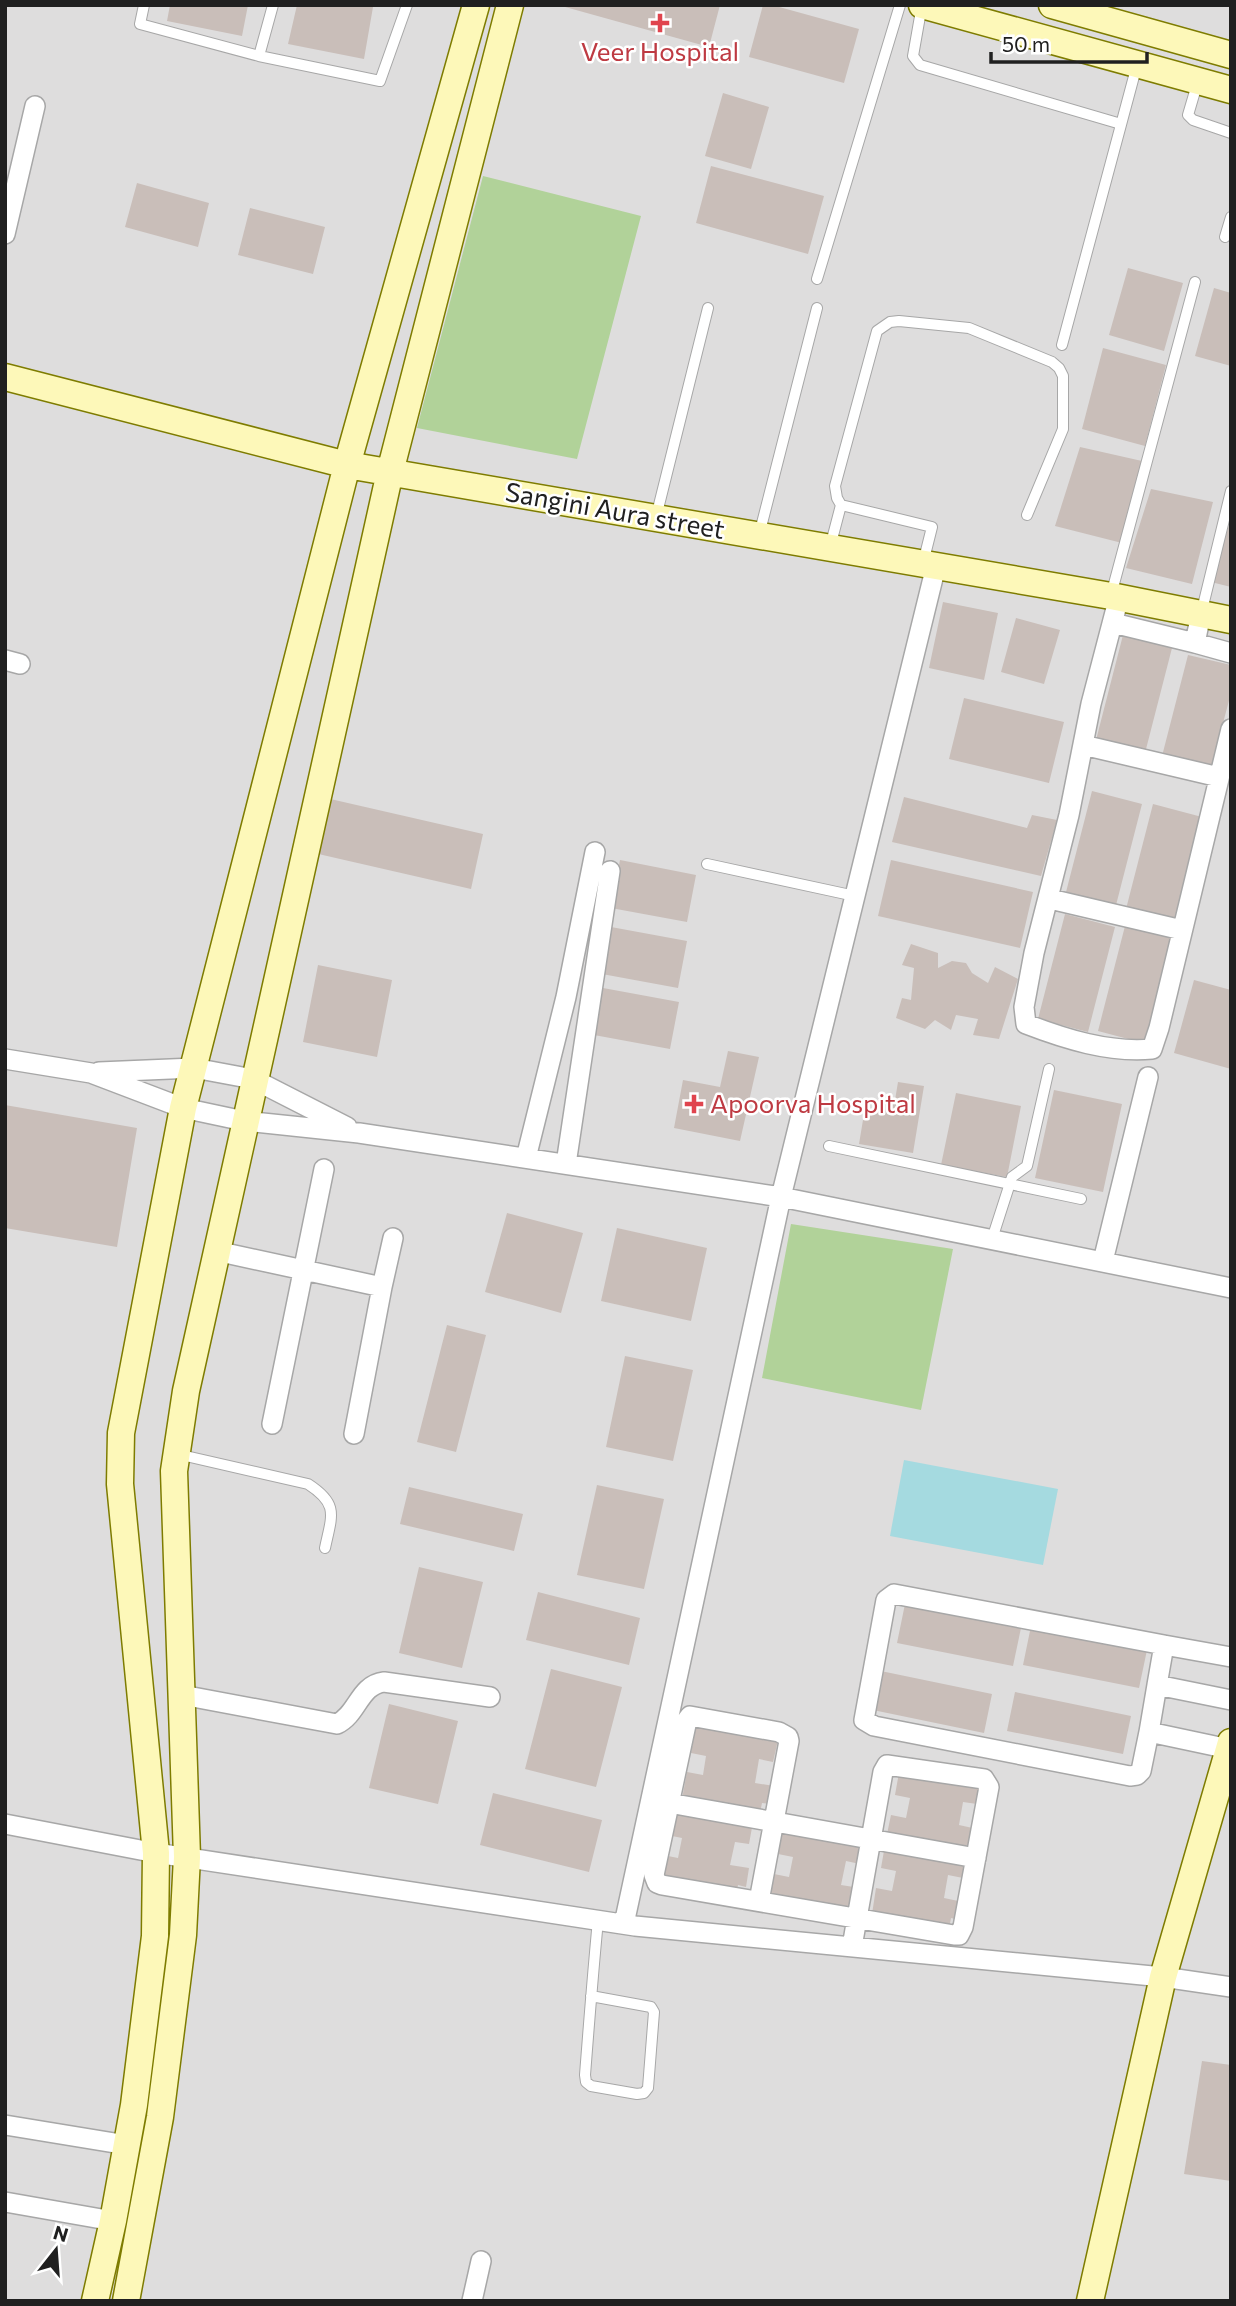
<svg xmlns="http://www.w3.org/2000/svg" width="1236" height="2306" viewBox="0 0 1236 2306" font-family="Commissioner,sans-serif">
<style>
.residential{fill:#dedddd}
.forest{fill:#b1d299}
.water{fill:#a5dae0}
.building{fill:#c9beb9}
.lines{fill:none;stroke-linecap:round;stroke-linejoin:round}
.lane-casing{stroke:#a7a7a7;stroke-width:12}
.street-casing{stroke:#a7a7a7;stroke-width:22}
.secondary-casing{stroke:#7e7c00;stroke-width:29}
.lane{stroke:#fff;stroke-width:10}
.street{stroke:#fff;stroke-width:19}
.secondary{stroke:#fdf8b9;stroke-width:26}
.health-dot{fill:#e0444e;stroke:#fff;stroke-width:2.5}
.labels{text-anchor:middle;stroke-width:5;stroke-linejoin:round;paint-order:stroke}
.health-label{font-size:26px;fill:#be3a42;stroke:#fff}
.street-label{font-size:26px;fill:#202020;stroke:#fff}
</style>
<rect width="100%" height="100%" fill="#f1ece6"/>
<path class="residential" d="M5 5H1231V2301H5Z"/>
<path class="forest" d="M483 176 641 216 577 459 417 428Z
M791 1224 953 1249 921 1410 762 1378Z"/>
<path class="water" d="M904 1460 1058 1489 1043 1565 890 1536Z"/>
<path class="building" d="M170 5H248L242 36 167 21Z
M297 5H363L373 7 364 59 288 44Z
M558 5H720L709 47Z
M763 5H772L859 29 844 83 749 57Z
M723 93 769 107 751 169 705 156Z
M711 166 824 196 808 254 696 223Z
M137 183 209 203 198 247 125 227Z
M250 208 325 227 313 274 238 255Z
M1128 268 1183 283 1164 351 1109 335Z
M1214 288 1231 293V366L1195 356Z
M1103 348 1166 365 1145 446 1082 429Z
M1080 447 1142 461 1122 543 1055 526Z
M1151 489 1213 502 1192 584 1126 568Z
M1230 522H1231V587L1211 582Z
M943 602 998 613 984 680 929 668Z
M1016 618 1060 630 1044 684 1001 672Z
M1123 635 1172 648 1145 753 1096 740Z
M1188 655 1231 665V693L1210 772 1161 760Z
M964 698 1064 722 1049 783 949 759Z
M1092 791 1142 804 1115 909 1065 896Z
M904 797 1027 828 1032 815 1057 820 1041 876 892 842Z
M326 798 483 834 471 889 314 853Z
M1153 804 1202 817 1175 922 1126 909Z
M620 860 696 875 687 922 611 908Z
M891 860 1033 892 1020 948 878 916Z
M1065 914 1115 927 1088 1032 1038 1019Z
M1125 926 1174 939 1147 1044 1098 1031Z
M611 927 687 941 678 988 602 974Z
M911 944 938 953V968L952 961 966 963 972 973 988 983 995 967 1018 979 999 1039 973 1035 978 1019 956 1015 951 1030 935 1020 925 1029 896 1018 902 998 911 1000 914 968 902 965Z
M318 965 392 980 377 1057 303 1042Z
M1194 980 1231 990V1069L1174 1053Z
M603 988 679 1002 670 1049 594 1035Z
M728 1051 759 1057 740 1141 674 1128 683 1080 720 1087Z
M898 1082 924 1086 913 1153 859 1144 865 1108 881 1110 883 1098 895 1100Z
M1054 1090 1122 1104 1103 1192 1035 1178Z
M956 1093 1021 1106 1007 1177 941 1165Z
M5 1105 137 1128 117 1247 5 1228Z
M507 1213 583 1233 561 1313 485 1292Z
M617 1228 707 1248 691 1321 601 1301Z
M447 1325 486 1335 456 1452 417 1442Z
M625 1356 693 1370 673 1461 606 1447Z
M597 1485 664 1499 644 1589 577 1575Z
M409 1487 523 1514 514 1551 400 1524Z
M419 1567 483 1582 462 1668 399 1653Z
M538 1592 640 1618 629 1665 526 1640Z
M905 1604 1021 1628 1013 1666 897 1643Z
M1031 1626 1147 1650 1139 1688 1023 1665Z
M551 1669 622 1687 596 1787 525 1769Z
M876 1670 992 1694 984 1733 868 1709Z
M1015 1692 1131 1716 1123 1754 1007 1731Z
M389 1704 458 1721 438 1804 369 1788Z
M696 1725 778 1740 773 1762 759 1759 755 1783 774 1786 770 1804 762 1803 760 1813 682 1799 687 1772 703 1775 706 1756 691 1753Z
M900 1767 981 1782 977 1804 963 1802 959 1825 977 1829 974 1847 966 1845 965 1848 887 1834 891 1815 906 1818 910 1798 895 1795Z
M493 1793 602 1820 589 1872 480 1845Z
M672 1807 753 1822 749 1844 735 1842 730 1865 749 1868 746 1887 738 1885 736 1896 658 1881 663 1855 678 1858 682 1838 667 1835Z
M783 1827 864 1841 860 1864 846 1861 841 1885 860 1888 857 1906 848 1905 847 1915 769 1901 774 1874 789 1877 793 1857 778 1854Z
M885 1845 966 1859 963 1878 948 1875 944 1898 963 1902 960 1920 951 1918 949 1929 872 1914 876 1888 892 1891 896 1871 881 1868Z
M1202 2061 1231 2065V2181L1184 2174Z"/>
<g class="lines">
<g class="lane-casing">
<path id="lane" d="M144 5 140 24 259 56 273 5
M922 5 913 56 920 65 1121 124
M259 56 380 81 407 5
M1198 81 1188 115 1193 120 1231 133
M1225 237 1231 217
M817 279 900 5
M1062 345 1137 65
M841 505 837 498 835 486 877 331 890 322 899 321 969 328 1052 362 1059 368 1063 376V429L1027 515
M656 517 708 308
M759 535 817 308
M830 547 841 505 932 527 923 563
M1111 595 1195 282
M1201 614 1231 491
M707 864 855 896
M829 1146 1081 1199
M992 1239 1012 1177 1027 1166 1049 1069
M177 1454 308 1484C339 1504 332 1515 325 1548
M591 1996 651 2007 654 2012 648 2088 644 2093 637 2094 591 2086 586 2082 585 2075C589 2023 593 1972 598 1920"/>
</g>
<g class="street-casing">
<path id="street" d="M5 234 35 106
M1119 597 1091 704 1069 815 1034 953 1024 1007 1026 1024C1065 1039 1109 1053 1152 1049L1159 1028 1231 729
M1201 614 1195 643 1231 653
M1113 623 1195 643
M5 660 20 664
M1083 745 1219 777
M1050 899 1182 930
M5 1059 91 1073 183 1108 244 1121 359 1133 781 1197 1231 1288
M99 1072 194 1068 253 1079 347 1127
M526 1158 566 997 595 852
M566 1164 610 871
M216 1251 382 1287 354 1434
M1103 1261 1148 1077
M382 1287 393 1238
M272 1424 324 1169
M1164 1645 1231 1657
M182 1695 337 1724C358 1714 359 1685 384 1682L490 1697
M1149 1732 1157 1685
M1229 1749 1149 1732 1141 1771 1137 1775 1130 1776 874 1726 864 1720 886 1600 894 1594 1164 1645 1157 1685 1231 1700
M669 1803 976 1858
M5 1824 156 1853 635 1926 1163 1977 1231 1987
M759 1901 789 1741 788 1737 779 1732 690 1716 687 1720 654 1875 657 1883 662 1885C760 1901 857 1918 954 1935H959L963 1927 989 1787 984 1779 887 1765 883 1772 857 1918 852 1947
M624 1924 781 1197 936 566
M5 2125 127 2145
M5 2202 113 2221
M472 2301 481 2261"/>
</g>
<g class="secondary-casing">
<path id="secondary" d="M922 5 1231 90
M1052 5 1231 55
M5 377 347 465 1111 596 1231 620
M95 2301 113 2221 134 2105 155 1936 156 1853 120 1484 121 1433 183 1108 347 465 476 5
M126 2301 160 2117 183 1935 187 1857 174 1471 186 1391 390 472 510 5
M1090 2301 1163 1977 1231 1742"/>
</g>
<use href="#lane" class="lane"/>
<use href="#street" class="street"/>
<use href="#secondary" class="secondary"/>
</g>
<g class="health-dot">
<path d="M656.5 12.5h7v7h7v7h-7v7h-7v-7h-7v-7h7z"/>
<path d="M690.5 1093.5h7v7h7v7h-7v7h-7v-7h-7v-7h7z"/>
</g>
<g class="labels">
<g class="health-label">
<text x="660" y="61">Veer Hospital</text>
<text x="710" y="1113" text-anchor="start">Apoorva Hospital</text>
</g>
<g class="street-label">
<text transform="translate(615 511) rotate(10)" y="9">Sangini Aura street</text>
</g>
</g>
<rect width="1236" height="2306" fill="none" stroke="#202020" stroke-width="14"/>
<g transform="translate(56 2250) rotate(17)" stroke="#ffffff" stroke-width="5" paint-order="stroke">
<path d="M0-5L12 26L0 18L-12 26Z" fill="#202020"/>
<text y="-10" font-size="19" font-weight="bold" text-anchor="middle" fill="#202020">N</text>
</g>
<path d="M991 52v10h156v-10" fill="none" stroke="#202020" stroke-width="3.5"/>
<text x="1002" y="52" font-size="21" fill="#202020" stroke="#ffffff" stroke-width="5" paint-order="stroke">50 m</text>
</svg>
